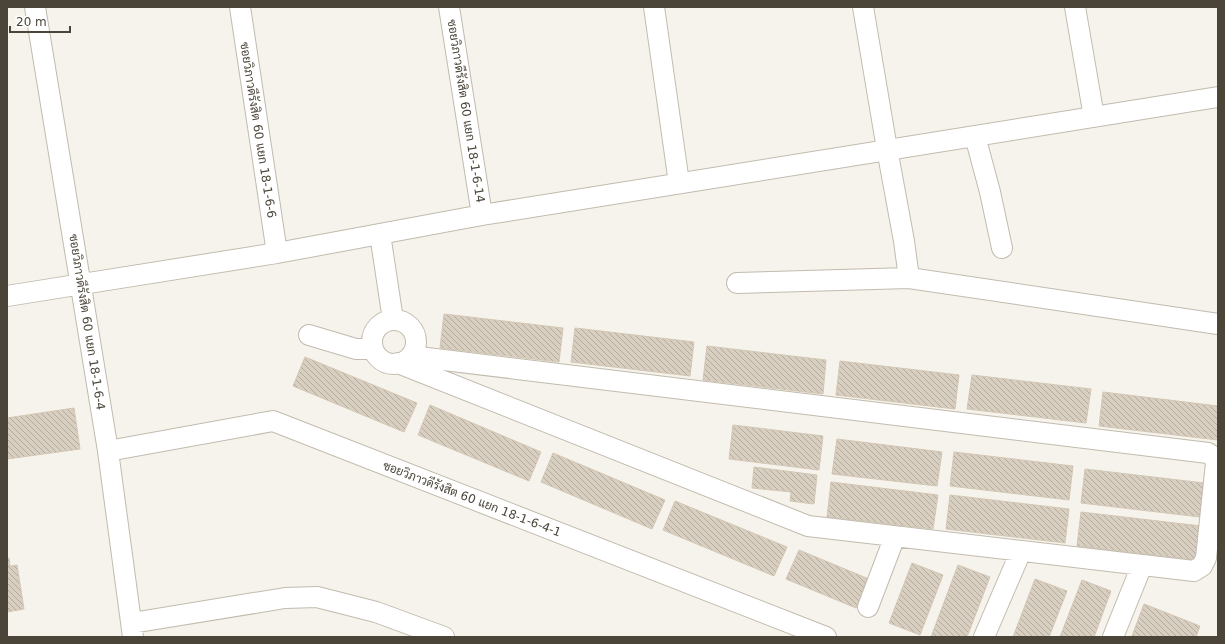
<svg xmlns="http://www.w3.org/2000/svg" width="1225" height="644" viewBox="0 0 1225 644" font-family="'DejaVu Sans',Sarabun,sans-serif">
<style>
.building{fill:url(#building-back-hatch);stroke:#d3c7b4}
.lines{fill:none;stroke-linecap:round;stroke-linejoin:round}
.minor-casing{stroke:#c2bbae;stroke-width:22}
.minor{stroke:#fff;stroke-width:20}
.labels{text-anchor:middle;stroke-width:3.5;stroke-linejoin:round;paint-order:stroke}
.street-label{font-size:12px;fill:#4b4439;stroke:#fff}
</style>
<defs>
<pattern id="building-back-hatch" width="6" height="6" patternUnits="userSpaceOnUse"><rect width="6" height="6" fill="#d8cfc1"/><path d="M-1 5l2 2M0 0l6 6M5-1l2 2" fill="none" stroke="#b1aa9e"/></pattern>
</defs>
<rect width="100%" height="100%" fill="#f6f3ec"/>
<path class="building" d="M444 314 563 328 559 362 440 348Z
M575 328 694 342 690 376 571 362Z
M707 346 826 360 823 394 703 380Z
M305 357 417 403 404 432 293 386Z
M840 361 959 375 955 409 836 395Z
M972 375 1091 389 1086 423 967 409Z
M1103 392 1218 406V440L1099 426Z
M430 405 541 452 529 481 418 435Z
M74 408 80 449 7 459V418Z
M733 425 823 436 819 470 729 459Z
M837 439 942 452 937 486 832 474Z
M954 452 1073 466 1069 500 950 486Z
M553 453 665 500 652 529 541 482Z
M754 467 817 475 814 504 790 501 791 492 752 488Z
M1085 469 1204 483 1200 517 1081 503Z
M831 482 938 495 933 529 827 517Z
M950 495 1069 509 1065 543 946 529Z
M675 501 787 547 774 576 663 530Z
M1081 512 1201 526 1196 560 1077 546Z
M799 550 869 579 856 608 786 579Z
M9 558 10 566 17 565 24 609 7 612V559Z
M912 563 943 575 920 635 889 623Z
M958 565 990 577 967 637H931Z
M1035 579 1067 591 1049 637H1013Z
M1082 580 1111 591 1094 637H1060Z
M1144 604 1200 626 1196 637H1135L1132 636Z"/>
<g class="lines">
<g class="minor-casing">
<path id="minor" d="M35 7 108 451 133 637
M240 7 277 253
M449 7 482 215
M654 7 679 183
M863 7 887 149 904 241 909 278
M1075 7 1094 117
M975 136 990 192 1002 248
M380 234 393 320
M737 283 909 278 1218 324
M7 296 277 253 482 215 1218 97
M372 342a22 22 0 1 1 44 0a22 22 0 1 1-44 0Z
M309 335 356 349H373
M398 363 808 526 1194 571 1202 566 1206 558 1216 463 1214 457 1208 453 411 356
M108 451 273 421 826 637
M868 607 895 536
M132 623 285 598 317 597 376 612 444 637
M984 637 1021 551
M1113 637 1142 565"/>
</g>
<use href="#minor" class="minor"/>
</g>
<g class="labels">
<g class="street-label">
<text transform="translate(466 111) rotate(81)" y="4">ซอยวิภาวดีรังสิต 60 แยก 18-1-6-14</text>
<text transform="translate(258 130) rotate(81)" y="4">ซอยวิภาวดีรังสิต 60 แยก 18-1-6-6</text>
<text transform="translate(87 322) rotate(81)" y="4">ซอยวิภาวดีรังสิต 60 แยก 18-1-6-4</text>
<text transform="translate(472 499) rotate(21)" y="4">ซอยวิภาวดีรังสิต 60 แยก 18-1-6-4-1</text>
</g>
</g>
<rect width="1225" height="644" fill="none" stroke="#4b4439" stroke-width="16"/>
<path d="M10 26v6h60v-6" fill="none" stroke="#4b4439" stroke-width="2"/>
<text x="16" y="26" font-size="12" fill="#4b4439" stroke="#ffffff" stroke-width="3" paint-order="stroke">20 m</text>
</svg>
